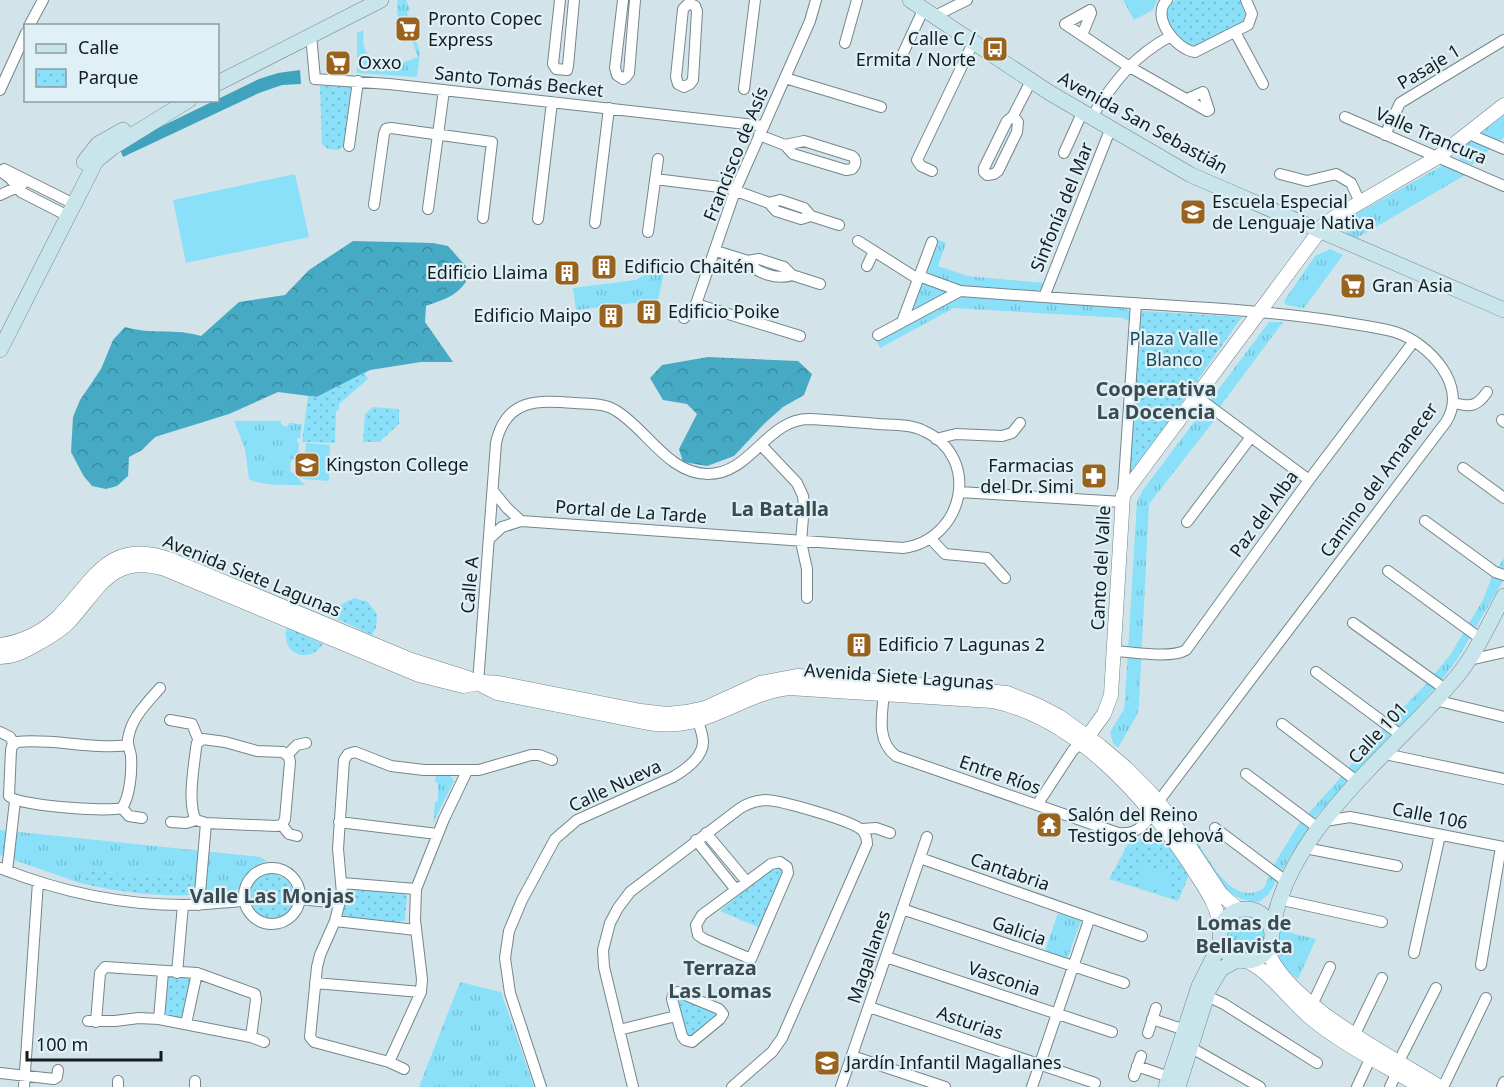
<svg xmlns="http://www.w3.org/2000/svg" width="1504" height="1087" viewBox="0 0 1504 1087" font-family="'Noto Sans',sans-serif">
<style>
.grass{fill:url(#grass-tufts)}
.forest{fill:url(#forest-crowns)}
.park{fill:url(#park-dots)}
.pitch{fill:#89e0f8}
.water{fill:#3fa3bd}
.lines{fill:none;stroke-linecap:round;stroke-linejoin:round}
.minor-casing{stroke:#75868b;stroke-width:12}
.tertiary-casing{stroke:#75868b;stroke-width:15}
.secondary-casing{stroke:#75868b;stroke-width:16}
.minor{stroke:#fff;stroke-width:10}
.tertiary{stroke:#fff;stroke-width:14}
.secondary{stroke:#c8e5ec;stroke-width:15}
.labels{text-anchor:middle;stroke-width:4.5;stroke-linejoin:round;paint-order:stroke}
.poi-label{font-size:18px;fill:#151c1e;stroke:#dff1f7;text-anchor:start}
.street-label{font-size:18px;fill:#151c1e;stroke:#dff1f7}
.park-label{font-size:18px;fill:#1c4853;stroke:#dff1f7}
.neighbourhood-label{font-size:20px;font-weight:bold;fill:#3c4b4f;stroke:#dff1f7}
</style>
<defs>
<pattern id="grass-tufts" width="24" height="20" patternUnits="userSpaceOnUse" patternTransform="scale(1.5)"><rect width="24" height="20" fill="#89e0f8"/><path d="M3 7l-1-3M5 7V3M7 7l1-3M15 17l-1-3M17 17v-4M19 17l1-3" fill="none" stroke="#75c0d4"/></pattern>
<pattern id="forest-crowns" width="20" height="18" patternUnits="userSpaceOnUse" patternTransform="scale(1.5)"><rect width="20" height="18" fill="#47aac4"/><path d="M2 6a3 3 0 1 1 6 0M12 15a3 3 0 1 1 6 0" fill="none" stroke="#3a8a9f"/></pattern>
<pattern id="park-dots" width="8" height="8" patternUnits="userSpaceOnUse" patternTransform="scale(1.5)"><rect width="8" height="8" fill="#89e0f8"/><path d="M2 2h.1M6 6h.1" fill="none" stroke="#75c0d4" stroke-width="1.8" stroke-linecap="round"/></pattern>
</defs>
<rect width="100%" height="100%" fill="#d2e4ea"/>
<path class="grass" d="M398 0H406L410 10 407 12 420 53 417 77 357 73V33L364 30C360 54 370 57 389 68L418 57 412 40 407 41C402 29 394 13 398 0Z
M1123 0H1157L1153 10 1134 20Z
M1504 112V137L1472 165 1460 160 1457 155 1459 148Z
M1443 165 1467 174 1355 239 1348 236 1345 226 1349 218Z
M936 239 946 243 938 266 967 276 1044 283 1041 289 1035 292 962 286 927 272 925 269Z
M1330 249 1343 255 1304 308 1286 305 1284 301 1315 256Z
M650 261 666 264 658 300 576 310 573 288 636 280 647 273Z
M921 281 952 291 914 309 911 307Z
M956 295 1123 307 1129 311V321L1123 318 954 308 880 348 876 340Z
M1269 322H1283L1219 408 1217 417 1149 504 1139 704 1138 713 1118 748 1113 743 1110 732 1124 709 1125 700 1137 501 1143 490Z
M234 421H281V424L286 427 290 423 302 424 300 439 298 438 297 442 299 443 298 457 291 460 290 471C297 475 299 481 306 485 292 485 261 486 249 479L245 449Z
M1504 558V579L1458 658 1441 681 1391 738 1318 814 1290 856 1269 894 1259 902C1224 902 1213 871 1195 845L1197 842C1212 863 1233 908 1264 888L1273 866 1303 817 1308 814 1341 777V774L1348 768 1389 722 1427 683 1450 655 1483 600 1492 576Z
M436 774 450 775 454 781 433 823 435 802H438V783L435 782Z
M0 830 260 857 267 861C244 867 248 883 233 893L197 895 189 882 190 878 146 874 145 880 133 878V875L82 870 80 883 0 855Z
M1058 913 1081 921 1067 959 1045 951Z
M1226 935a20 20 0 1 1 40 0a20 20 0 1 1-40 0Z
M1283 931 1316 939 1298 979 1277 963 1271 951 1276 933Z
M460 982 501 992 534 1087H419Z"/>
<path class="forest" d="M353 241 433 243 448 246 471 272C461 295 448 298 426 306L425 322 453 362H421L370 370 317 397 278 392 229 414 155 437 142 450 129 457 128 476 117 486 106 489 92 486 83 475 71 452 73 417 80 400 101 369 113 340 125 327C151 335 176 328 201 336L239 302 285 295 309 270Z
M708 357 798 361 812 374 804 395 783 407 765 423 734 456 707 466 683 462 679 449 697 414 687 404 663 400 650 378 662 365Z"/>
<path class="park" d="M1176 0H1240L1245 14 1243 22 1199 46C1180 48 1153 11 1176 0Z
M320 86 353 87 345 145 338 150 328 149 322 144Z
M1141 311 1242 317 1132 473 1128 470Z
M364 373 368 379 339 404V410L336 411 335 443 302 442 308 396 317 397Z
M373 407 399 409V424L379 442H363L365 414Z
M354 598 368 602 377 614 376 628 372 635 335 618 340 605Z
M287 627 323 644C308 666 279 653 287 627Z
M1157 830 1161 833 1189 875 1178 901 1109 879 1128 844Z
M778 865 785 873 760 928 720 911 774 866Z
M82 870 133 875V878L145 880 146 874 190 878V882L198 883 197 895C158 897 118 892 80 883Z
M248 897a23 23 0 1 1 46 0a23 23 0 1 1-46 0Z
M348 888 404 893 407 896 405 920 396 923 345 917 342 913 346 890Z
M167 976 188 977 190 980 183 1016 181 1018 164 1015Z
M676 994 721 1014 688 1039Z"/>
<path class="pitch" d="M295 174 309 237 186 263 173 200Z
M306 443 330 445 329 481 303 479Z
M1144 863 1175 877 1167 895 1136 881Z"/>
<path class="water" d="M300 70 301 84 282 85 259 93 123 157 119 147 259 79 278 73Z"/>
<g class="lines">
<g class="minor-casing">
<path id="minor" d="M560 0 553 64 556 69 567 70 568 66 574 0
M623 0 615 68 617 75 623 79 626 77 629 73 635 0
M1167 0C1150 16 1176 50 1195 52L1248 25 1252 14 1246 0
M689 3 695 6 697 11 693 80 690 84 684 87 678 84 676 77 683 9Z
M935 16 967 0
M29 26 43 0
M1235 32 1263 84
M311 35 315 79 389 84 764 126
M1082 35 1091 13 1090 10 1065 24 1128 66 1207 111 1209 110 1203 92 1187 99
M845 43 857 0
M899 62 924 8
M785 78 881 107
M744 89 755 0
M0 90 26 33
M1013 116 1018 122 1017 132 998 171 994 174 987 175 984 172V168L1007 121 1013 116 1031 81
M1345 117 1504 186
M1091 118C1113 83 1134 55 1171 36
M1469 134 1504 149
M759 135 785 145 793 154 846 170 852 169C856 165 857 160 852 156L804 141 785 145
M1385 135 1400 103 1504 40
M349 146 358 81
M1064 153 1082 113
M4 169 74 204
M0 171 10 178 21 192 68 216
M932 171 921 166 917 160 973 43
M1280 174 1307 181 1336 174 1351 183 1360 202
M655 179 728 188 769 203 776 211 801 219 811 216
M0 195 22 185
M769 203 780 200 804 208 811 216 839 225
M374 205 384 134 386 129 391 128 492 142 483 218
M428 209 444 90
M538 219 552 102
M595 223 609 108
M648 232 658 159
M858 241 918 279
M716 251 748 261 759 259 784 267 792 275 820 284
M748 261C756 274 778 280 792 275
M867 266 874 251
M1044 297 1110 130
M696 304 800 336
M684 318 696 304 735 191 810 21 816 0
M902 322 932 242
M878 335 960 291
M1196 396 1309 480
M1454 403C1470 407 1477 407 1487 392
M1502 420 1504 422
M936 439 956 434 1002 436 1012 433 1020 423
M761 445 797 483 803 496 804 505 801 542 807 569V598
M1463 468 1504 498
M493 491 507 508 521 521
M959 492 1123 502
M1123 495 1136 303
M1425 521 1495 572 1504 575
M1187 522 1251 437
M931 539 945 554 987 558 1005 578
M1388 571 1481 639
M1353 623 1445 689
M1115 651C1134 652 1170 659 1186 650L1309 480 1414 341
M1469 660 1504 652
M1316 672 1402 736
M478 683 496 443C506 398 538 400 575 403 588 404 604 403 615 410 646 428 668 474 708 474 751 474 767 419 809 419 832 420 855 422 878 424 893 425 910 424 924 431 982 457 964 540 903 548L521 521 502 527 490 538
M886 687 884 693C882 715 876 741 896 756L1118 833C1139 836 1150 820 1158 802L1446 422C1469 386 1429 343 1395 332 1378 327 1359 325 1341 322 1292 314 1242 310 1192 307 1115 302 1037 297 960 291L919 276
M1435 700 1504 717
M170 720 192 724 199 741
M1282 724 1358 782
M0 732 10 737 14 744
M203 739 225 742 257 751 283 752 289 757 290 762 285 819 282 825 276 826 206 823 196 820C187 804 194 766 196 748L197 743Z
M128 745C91 750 54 738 17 742L12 746 11 750 9 796C18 806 107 812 122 808 130 796 132 772 131 757 131 751 127 746 128 739 131 718 147 703 160 688
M1385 754 1504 779
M287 755 297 745 306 743
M1246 774 1318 828
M1037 805 1073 750 1081 744
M122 808 129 816 142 818
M1325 821 1350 817 1504 847
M171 822 186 823 196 820
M339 822 437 834
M282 825 289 834 297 836
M1215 828 1287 882
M862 829 876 828 890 833
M706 833 747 882
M696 840 736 890
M1305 848 1397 866
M920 858 1142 936
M780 862 787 867 788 873 751 959 704 939 698 935 696 925 702 915 771 864Z
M244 896a28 28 0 1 1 56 0a28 28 0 1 1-56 0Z
M0 868C58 891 121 905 184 905 204 905 224 902 244 901
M7 871 15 801
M342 883 416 889
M1279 897 1287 901 1382 922
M300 899 339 903
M199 905 206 823
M902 909 1124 983
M335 921 416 930
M1414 953 1440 835
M886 957 1112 1032
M1481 965 1501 847
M177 973 183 905
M315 983 421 992
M678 992 719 1009 723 1014 720 1019 692 1042 685 1040 682 1036 672 999 673 995Z
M1207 996 1224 1004 1317 1063
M1312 1005 1330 967
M869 1007 1095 1083
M159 1019 163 972
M1152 1019 1185 1030
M88 1021H115L139 1018 159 1019 251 1037 264 1042
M96 1022 100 973 105 967 197 973 255 994 256 1000 251 1037
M186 1024 197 973
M619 1030 676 1016
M1148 1033 1156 1008
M1355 1034 1382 978
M1190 1047 1260 1087
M852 1056 945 1087
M1399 1061 1436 988
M389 1062 421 992 422 979 415 920 416 889 444 819 467 771
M1137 1066 1169 1077
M404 1069 389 1062 314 1042 310 1037 317 967 320 955 335 921 342 893 338 849 344 760 348 754 355 752 391 766 424 770H479L531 755H539L552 760
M0 1073 54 1079 57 1077 58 1070
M1134 1076 1141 1056
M24 1087 38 882
M118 1087V1081
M195 1087V1081
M541 1087 510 993 505 958 509 931 522 900 555 839 577 820 673 777C685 770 703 758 703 742 703 733 698 723 696 714
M633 1087 604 967 603 950 610 923 618 908 630 892 739 809C747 803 755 801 765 800 780 800 854 821 863 831 866 835 867 839 867 844L782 1038 772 1052 732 1087
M841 1087 927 837
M1032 1087 1088 923 1087 918
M1357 1087 1371 1057
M1390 1087 1397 1072
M1443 1087 1486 998
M1502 1087 1504 1082"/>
</g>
<g class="tertiary-casing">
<path id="tertiary" d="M0 645C21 642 41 633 57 618 93 583 107 537 169 559L411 660 468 678 497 693 648 723C662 725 677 725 691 722 725 714 753 692 789 688L992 701C1076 718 1146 798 1191 866 1204 887 1220 906 1220 932
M0 657C12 657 20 653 30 648 44 640 58 633 69 622 99 589 112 553 165 569L419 675 463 686 484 682 499 683 641 711 667 714 686 712 705 708 760 683 798 676 888 682 1007 693 1037 705 1060 717 1100 746 1126 768 1149 791 1168 814 1221 894 1239 910
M1083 743 1104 714 1111 695 1123 495 1324 225 1335 217 1438 157 1504 105
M1267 950C1288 1005 1391 1056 1440 1087
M1247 961C1272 973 1290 1001 1312 1019 1345 1046 1385 1065 1421 1087"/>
</g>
<g class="secondary-casing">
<path id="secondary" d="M910 0 1050 93 1191 175 1504 310
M218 83 381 0
M84 162 98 144 123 130
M0 350 96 161 113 147 189 100
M1220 935a26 26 0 1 1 52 0a26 26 0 1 1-52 0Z
M1272 933C1285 829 1396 751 1458 675 1477 651 1490 622 1504 596
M1166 1087 1199 986 1221 942
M1178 1087 1209 989 1221 969 1237 960"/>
</g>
<use href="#minor" class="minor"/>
<use href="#tertiary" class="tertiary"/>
<use href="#secondary" class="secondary"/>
</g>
<defs>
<g id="supermarket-square" transform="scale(1.35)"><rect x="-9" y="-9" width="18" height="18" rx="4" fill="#9a631d" stroke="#dff1f7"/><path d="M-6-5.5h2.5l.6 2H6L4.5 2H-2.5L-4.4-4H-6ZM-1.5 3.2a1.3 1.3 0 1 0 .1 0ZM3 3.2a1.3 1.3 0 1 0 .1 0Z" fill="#fff"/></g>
<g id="bus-square" transform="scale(1.35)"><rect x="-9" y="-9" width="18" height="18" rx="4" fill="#9a631d" stroke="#dff1f7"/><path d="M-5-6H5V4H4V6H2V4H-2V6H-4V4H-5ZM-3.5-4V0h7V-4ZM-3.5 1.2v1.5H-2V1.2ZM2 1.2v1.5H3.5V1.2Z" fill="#fff"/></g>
<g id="school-square" transform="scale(1.35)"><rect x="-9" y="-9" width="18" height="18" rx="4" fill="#9a631d" stroke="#dff1f7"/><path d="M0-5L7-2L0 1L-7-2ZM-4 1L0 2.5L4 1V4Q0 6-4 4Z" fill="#fff"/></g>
<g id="building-square" transform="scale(1.35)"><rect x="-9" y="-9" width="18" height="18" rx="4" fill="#9a631d" stroke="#dff1f7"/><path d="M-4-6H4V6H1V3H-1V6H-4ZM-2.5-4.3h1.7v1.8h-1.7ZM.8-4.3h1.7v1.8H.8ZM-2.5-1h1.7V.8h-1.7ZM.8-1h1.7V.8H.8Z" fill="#fff"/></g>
<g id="pharmacy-square" transform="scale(1.35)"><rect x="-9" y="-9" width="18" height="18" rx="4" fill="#9a631d" stroke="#dff1f7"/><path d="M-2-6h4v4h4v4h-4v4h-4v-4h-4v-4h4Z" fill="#fff"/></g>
<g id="temple-square" transform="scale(1.35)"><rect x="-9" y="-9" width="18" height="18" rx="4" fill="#9a631d" stroke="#dff1f7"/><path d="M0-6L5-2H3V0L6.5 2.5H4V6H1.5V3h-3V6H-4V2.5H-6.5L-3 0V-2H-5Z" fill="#fff"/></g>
</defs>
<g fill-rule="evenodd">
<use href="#supermarket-square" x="408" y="29"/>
<use href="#bus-square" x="995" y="49"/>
<use href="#supermarket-square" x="338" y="63"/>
<use href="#school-square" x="1193" y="212"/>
<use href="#building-square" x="604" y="267"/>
<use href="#building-square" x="567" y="273"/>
<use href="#supermarket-square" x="1353" y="286"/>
<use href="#building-square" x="649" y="312"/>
<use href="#building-square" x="611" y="316"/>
<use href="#school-square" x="307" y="465"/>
<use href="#pharmacy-square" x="1094" y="476"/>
<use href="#building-square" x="859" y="645"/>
<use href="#temple-square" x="1049" y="825"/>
<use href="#school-square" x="827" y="1063"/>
</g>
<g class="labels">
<g class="poi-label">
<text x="428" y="25">Pronto Copec<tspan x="428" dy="21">Express</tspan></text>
<text x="976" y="45" text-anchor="end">Calle C /<tspan x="976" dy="21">Ermita / Norte</tspan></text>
<text x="358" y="69">Oxxo</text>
<text x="1212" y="208">Escuela Especial<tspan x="1212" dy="21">de Lenguaje Nativa</tspan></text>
<text x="624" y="273">Edificio Chaitén</text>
<text x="548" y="279" text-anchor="end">Edificio Llaima</text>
<text x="1372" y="292">Gran Asia</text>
<text x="668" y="318">Edificio Poike</text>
<text x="592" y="322" text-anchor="end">Edificio Maipo</text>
<text x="326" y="471">Kingston College</text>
<text x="1074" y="472" text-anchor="end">Farmacias<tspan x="1074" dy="21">del Dr. Simi</tspan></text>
<text x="878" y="651">Edificio 7 Lagunas 2</text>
<text x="1068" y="821">Salón del Reino<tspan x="1068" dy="21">Testigos de Jehová</tspan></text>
<text x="846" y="1069">Jardín Infantil Magallanes</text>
</g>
<g class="street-label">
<text transform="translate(1429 67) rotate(-31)" y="6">Pasaje 1</text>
<text transform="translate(519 82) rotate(6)" y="6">Santo Tomás Becket</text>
<text transform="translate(1143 123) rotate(29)" y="6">Avenida San Sebastián</text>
<text transform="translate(1431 136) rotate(23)" y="6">Valle Trancura</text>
<text transform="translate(736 154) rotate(-68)" y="6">Francisco de Asís</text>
<text transform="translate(1062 207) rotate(-68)" y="6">Sinfonía del Mar</text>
<text transform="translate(1379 480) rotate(-54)" y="6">Camino del Amanecer</text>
<text transform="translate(631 512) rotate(4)" y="6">Portal de La Tarde</text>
<text transform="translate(1264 514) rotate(-54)" y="6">Paz del Alba</text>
<text transform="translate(1101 568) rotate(-87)" y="6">Canto del Valle</text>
<text transform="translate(252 576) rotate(22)" y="6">Avenida Siete Lagunas</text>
<text transform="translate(470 585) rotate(-85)" y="6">Calle A</text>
<text transform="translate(899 677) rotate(4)" y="6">Avenida Siete Lagunas</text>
<text transform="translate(1378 733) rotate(-47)" y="6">Calle 101</text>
<text transform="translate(1000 775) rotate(19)" y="6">Entre Ríos</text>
<text transform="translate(615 786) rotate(-25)" y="6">Calle Nueva</text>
<text transform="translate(1430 816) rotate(11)" y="6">Calle 106</text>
<text transform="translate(1010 872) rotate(19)" y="6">Cantabria</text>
<text transform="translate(1019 931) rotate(19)" y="6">Galicia</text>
<text transform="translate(869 957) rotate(-71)" y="6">Magallanes</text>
<text transform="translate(1004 979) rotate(18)" y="6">Vasconia</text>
<text transform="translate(970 1023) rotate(19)" y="6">Asturias</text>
</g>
<g class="park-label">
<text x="1174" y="345">Plaza Valle<tspan x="1174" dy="21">Blanco</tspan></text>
</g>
<g class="neighbourhood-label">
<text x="1156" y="396">Cooperativa<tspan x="1156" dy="23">La Docencia</tspan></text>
<text x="780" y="516">La Batalla</text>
<text x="272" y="903">Valle Las Monjas</text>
<text x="1244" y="930">Lomas de<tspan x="1244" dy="23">Bellavista</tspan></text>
<text x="720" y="975">Terraza<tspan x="720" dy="23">Las Lomas</tspan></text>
</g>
</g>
<rect x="24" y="24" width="195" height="78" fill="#dff1f7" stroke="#8e9ca0" stroke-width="1.5"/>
<rect x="36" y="44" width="30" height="9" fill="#c8e5ec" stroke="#8e9ca0" stroke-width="1.5"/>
<text x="78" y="54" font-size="18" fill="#151c1e">Calle</text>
<rect x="36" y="69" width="30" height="18" fill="url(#park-dots)" stroke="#8e9ca0" stroke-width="1.5"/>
<text x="78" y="84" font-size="18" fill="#151c1e">Parque</text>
<path d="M27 1051v9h134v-9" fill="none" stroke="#151c1e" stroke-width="3"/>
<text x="36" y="1051" font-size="18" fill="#151c1e" stroke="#dff1f7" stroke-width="4.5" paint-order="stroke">100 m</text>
</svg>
